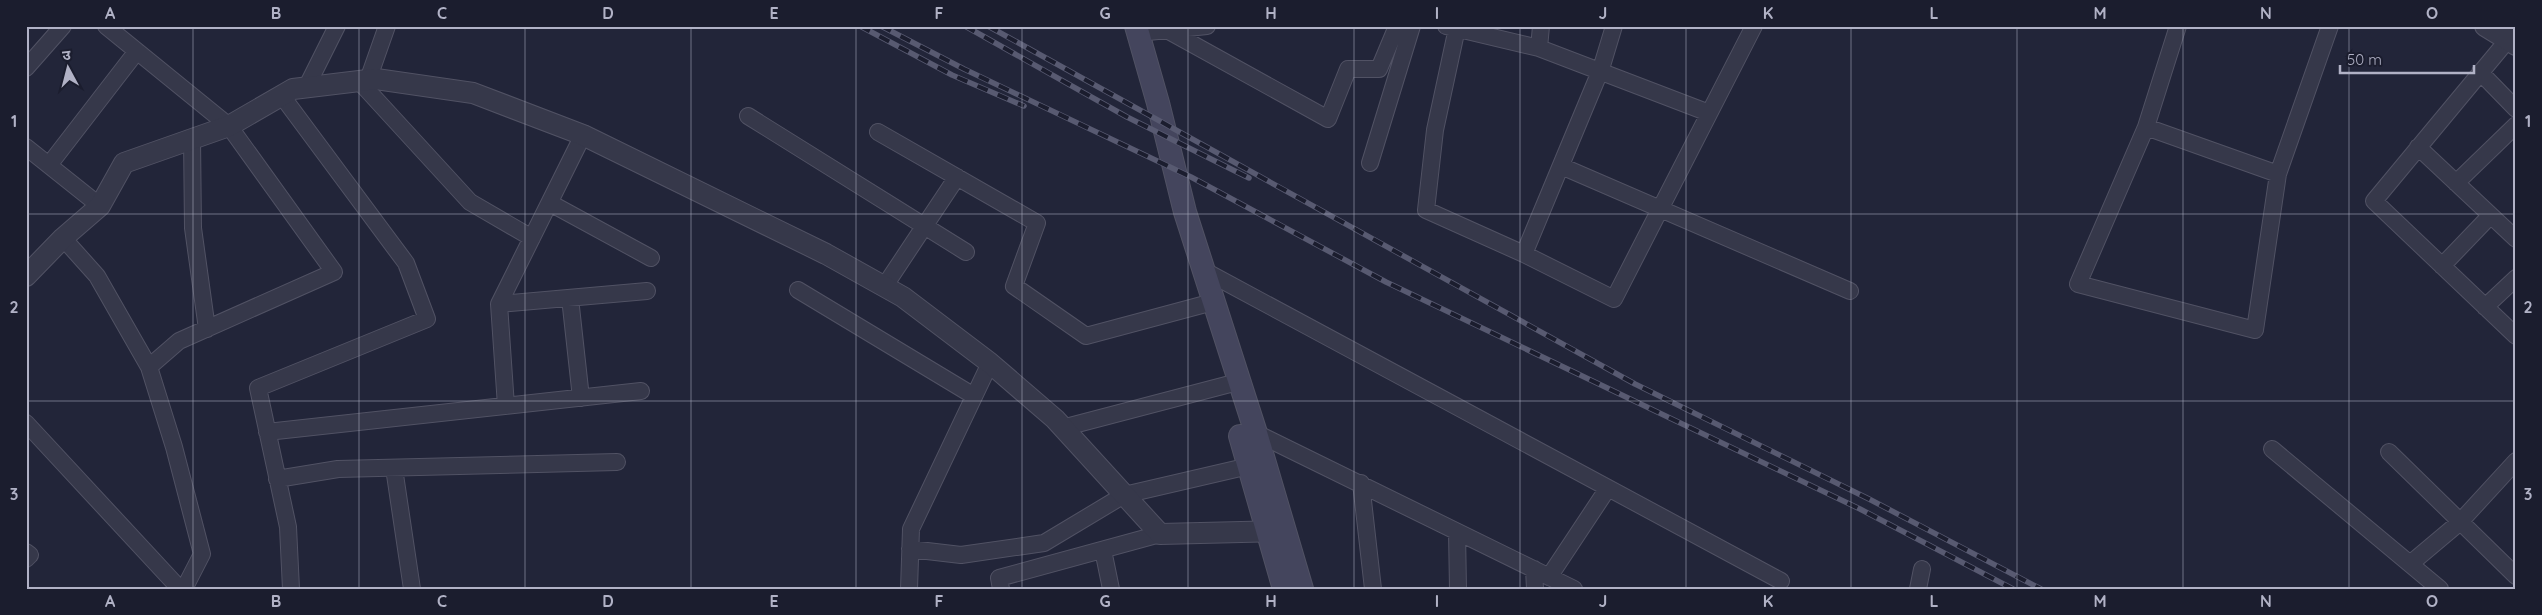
<svg xmlns="http://www.w3.org/2000/svg" width="2542" height="615" viewBox="0 0 2542 615" font-family="Quicksand,'Noto Sans Devanagari',sans-serif">
<style>
.lines{fill:none;stroke-linecap:round;stroke-linejoin:round}
.minor-casing{stroke:#515264;stroke-width:18}
.tertiary-casing{stroke:#515264;stroke-width:22}
.secondary-casing{stroke:#515264;stroke-width:24}
.minor{stroke:#36384a;stroke-width:16}
.tertiary{stroke:#36384a;stroke-width:20}
.secondary{stroke:#44455d;stroke-width:22}
.rail-casing{stroke:#585a71;stroke-width:5.5}
.rail{stroke:#1b1d2e;stroke-width:4;stroke-dasharray:11;stroke-linecap:butt}
.grid{fill:none;stroke:#b1b2c6;stroke-width:1;stroke-opacity:0.55}
.neatline{fill:none;stroke:#b1b2c6;stroke-width:2}
.grid-label{font-size:16px;text-anchor:middle;font-weight:bold;fill:#b1b2c6}
</style>
<rect width="100%" height="100%" fill="#222539"/>
<g class="lines">
<g class="minor-casing">
<path id="minor" d="M106 26 229 126 334 272 179 341 149 367
M1446 26 1539 48 1709 113
M2178 26 2146 127 2078 284 2255 330 2278 174 2330 26
M1457 28 1435 130 1426 210 1524 254 1614 299 1754 26
M1167 30 1328 119 1348 69H1379L1397 26
M2516 30 2374 201 2516 336
M1138 33 1207 26
M1539 48 1541 26
M26 68 63 26
M2480 72 2516 109
M368 80 387 26
M359 81 470 202 532 238
M306 88 337 26
M282 96 406 263 427 319 258 388 288 527 291 589
M748 116 966 252
M2146 127 2278 174
M878 132 1037 223 1014 286 1086 336 1213 302
M192 138 193 228 207 329
M26 147 100 206
M2418 147 2516 239
M1370 163 1412 26
M49 165 137 51
M1561 166 1850 291
M2456 183 2516 125
M550 203 651 258
M63 238 97 276 149 367 174 447 202 554 184 589
M1524 254 1601 69 1614 26
M2442 266 2490 216
M1203 270 1781 581
M884 287 957 177
M798 290 974 396
M570 298 581 398
M499 304 647 291
M2485 307 2516 278
M506 406 499 304 583 135
M26 423 180 589
M1062 428 1230 384
M267 432 641 391
M1256 433 1574 589
M2272 449 2440 589
M2389 452 2516 576
M394 468 412 589
M277 479 338 469 617 462
M1361 483 1373 589
M1457 532 1458 589
M910 549 961 555 1044 543 1124 495 1249 466
M1103 550 1111 589
M26 552 30 555 26 559
M2410 564 2460 522 2516 461
M1534 569 1535 589
M1549 577 1608 488
M909 589 911 529 990 363
M1001 589 999 578 1160 534
M1918 589 1922 569"/>
</g>
<g class="tertiary-casing">
<path id="tertiary" d="M2485 26 2516 45
M26 276 63 238 100 206 124 163 229 126 293 89 376 79 473 93 583 135 826 254 903 297 990 363 1055 419 1160 534 1282 531"/>
</g>
<g class="secondary-casing">
<path id="secondary" d="M1136 26 1158 103 1185 212 1256 433 1302 589
M1240 436 1284 589"/>
</g>
<use href="#minor" class="minor"/>
<use href="#tertiary" class="tertiary"/>
<use href="#secondary" class="secondary"/>
<g class="rail-casing">
<path id="rail" d="M860 26 952 75 1024 106
M881 26 964 69 1191 177 1386 282 1860 509 2013 589
M965 26 1127 117 1249 178
M988 26 1635 384 1869 499 2041 589"/>
</g>
<use href="#rail" class="rail"/>
</g>
<path class="grid" d="M193 26V589M359 26V589M525 26V589M691 26V589M856 26V589M1022 26V589M1188 26V589M1354 26V589M1520 26V589M1686 26V589M1851 26V589M2017 26V589M2183 26V589M2349 26V589M26 214H2516M26 401H2516"/>
<rect width="2542" height="615" fill="none" stroke="#1b1d2e" stroke-width="55"/>
<g transform="translate(68 68) rotate(353)" stroke="#1b1d2e" stroke-width="4" paint-order="stroke">
<path d="M0-4L9 19L0 12L-9 19Z" fill="#b1b2c6"/>
<text y="-8" font-size="14" font-weight="bold" text-anchor="middle" fill="#b1b2c6">उ</text>
</g>
<path d="M2340 65v8h134v-8" fill="none" stroke="#b1b2c6" stroke-width="2.5"/>
<text x="2347" y="65" font-size="15" fill="#b1b2c6" stroke="#1b1d2e" stroke-width="4" paint-order="stroke">50 m</text>
<rect x="28" y="28" width="2486" height="560" class="neatline"/>
<g class="grid-label">
<text x="110" y="19">A</text>
<text x="276" y="19">B</text>
<text x="442" y="19">C</text>
<text x="608" y="19">D</text>
<text x="774" y="19">E</text>
<text x="939" y="19">F</text>
<text x="1105" y="19">G</text>
<text x="1271" y="19">H</text>
<text x="1437" y="19">I</text>
<text x="1603" y="19">J</text>
<text x="1768" y="19">K</text>
<text x="1934" y="19">L</text>
<text x="2100" y="19">M</text>
<text x="2266" y="19">N</text>
<text x="2432" y="19">O</text>
<text x="14" y="127">1</text>
<text x="2528" y="127">1</text>
<text x="14" y="313">2</text>
<text x="2528" y="313">2</text>
<text x="14" y="500">3</text>
<text x="2528" y="500">3</text>
<text x="110" y="607">A</text>
<text x="276" y="607">B</text>
<text x="442" y="607">C</text>
<text x="608" y="607">D</text>
<text x="774" y="607">E</text>
<text x="939" y="607">F</text>
<text x="1105" y="607">G</text>
<text x="1271" y="607">H</text>
<text x="1437" y="607">I</text>
<text x="1603" y="607">J</text>
<text x="1768" y="607">K</text>
<text x="1934" y="607">L</text>
<text x="2100" y="607">M</text>
<text x="2266" y="607">N</text>
<text x="2432" y="607">O</text>
</g>
</svg>
